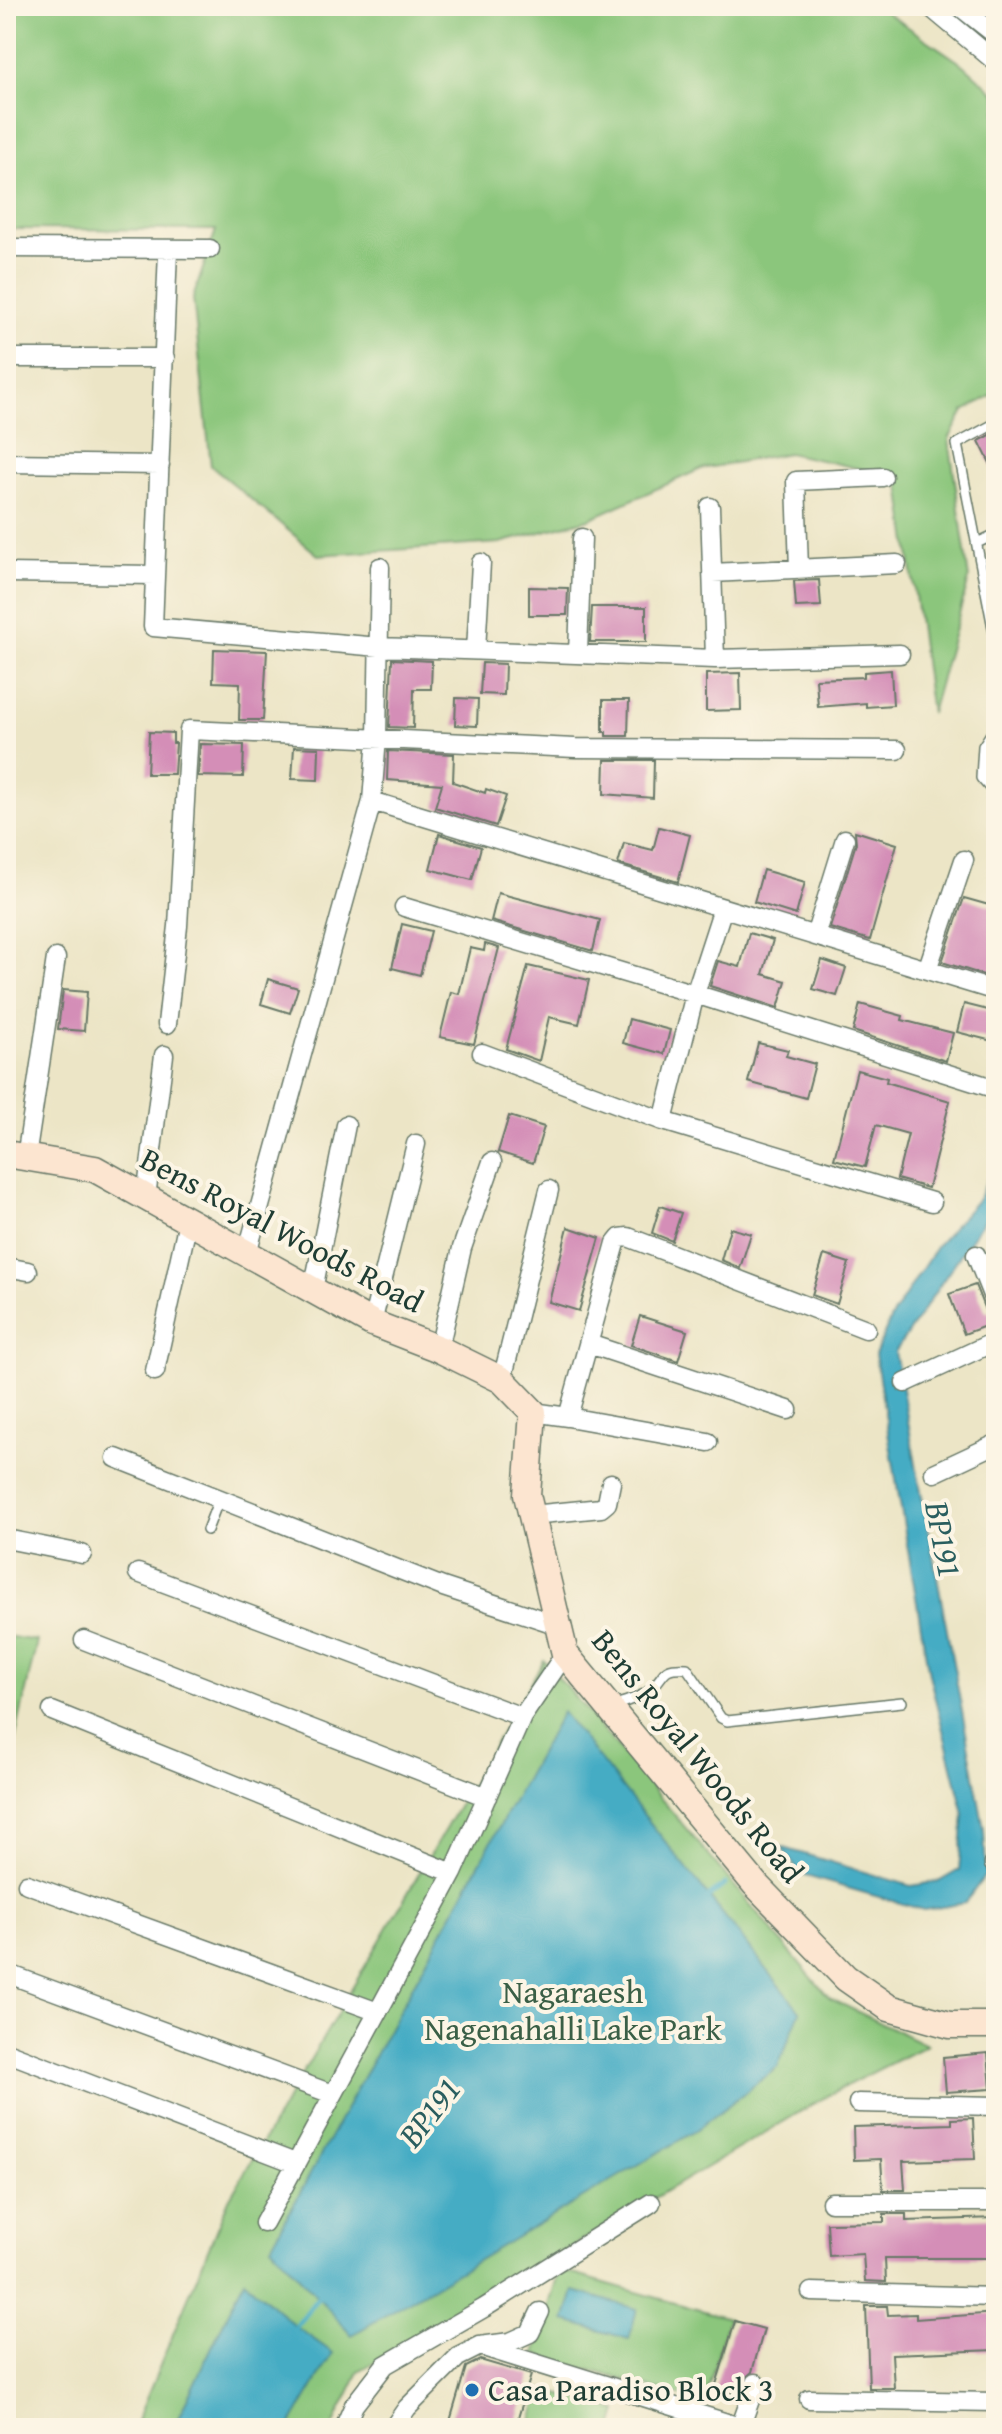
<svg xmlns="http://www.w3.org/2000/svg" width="1002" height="2434" viewBox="0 0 1002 2434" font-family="'Gentium Book Plus',serif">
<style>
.green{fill:#8bc67b;stroke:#558258;stroke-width:2}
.water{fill:#44acc4;stroke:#32747c;stroke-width:2}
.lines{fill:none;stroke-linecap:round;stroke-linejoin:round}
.stream{stroke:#44acc4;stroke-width:5}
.building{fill:#d48eb7}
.lane-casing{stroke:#677867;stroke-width:12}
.street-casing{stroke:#677867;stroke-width:21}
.secondary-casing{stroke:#677867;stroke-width:29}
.lane{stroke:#fff;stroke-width:9}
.street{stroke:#fff;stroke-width:18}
.secondary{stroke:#fce5d0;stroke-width:26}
.poi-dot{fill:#1f6fb2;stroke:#fcf5e5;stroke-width:3}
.labels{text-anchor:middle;stroke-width:8;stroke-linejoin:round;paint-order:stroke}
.street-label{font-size:32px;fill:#1f3d34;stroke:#fcf5e5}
.park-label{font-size:32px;fill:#3a5f46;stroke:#fcf5e5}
.poi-label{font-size:32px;fill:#1f3d34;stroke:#fcf5e5;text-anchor:start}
.water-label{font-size:34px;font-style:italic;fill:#2a5e5f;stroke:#fcf5e5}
</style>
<rect width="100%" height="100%" fill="#fcf5e5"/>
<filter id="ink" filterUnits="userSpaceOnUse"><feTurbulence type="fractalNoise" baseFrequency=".0125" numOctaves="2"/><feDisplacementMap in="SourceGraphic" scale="16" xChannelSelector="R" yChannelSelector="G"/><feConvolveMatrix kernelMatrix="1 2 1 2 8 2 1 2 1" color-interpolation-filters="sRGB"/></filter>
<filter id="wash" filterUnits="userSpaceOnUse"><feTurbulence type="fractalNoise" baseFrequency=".006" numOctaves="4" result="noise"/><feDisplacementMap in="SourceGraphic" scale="32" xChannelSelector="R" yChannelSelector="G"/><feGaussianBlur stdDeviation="1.8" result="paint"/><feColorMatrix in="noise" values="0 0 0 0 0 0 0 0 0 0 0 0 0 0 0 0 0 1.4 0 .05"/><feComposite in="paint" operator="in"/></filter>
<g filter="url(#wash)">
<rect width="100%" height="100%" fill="#ece5c6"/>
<path class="green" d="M6 6H877L965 66 996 94V393L964 411 949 439 969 579 931 713 899 477 788 453 701 469 589 519 500 543 318 555 211 466 193 298 216 230 6 229Z
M6 1636 37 1641 6 1780Z
M544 1660 829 1998 927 2045 834 2092 359 2372 332 2428H134L229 2199Z
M559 2270 728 2318 704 2403 535 2354Z
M541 2389 618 2411 613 2428H530Z"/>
<path class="water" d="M996 1160V1202L895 1352 984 1829 986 1874 965 1903 924 1910 802 1875 781 1847 911 1886 940 1881 959 1870 964 1814 929 1674 875 1355 891 1318 938 1244 979 1198Z
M562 1712 800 2011 778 2067 695 2131 352 2335 271 2246Z
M244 2280 295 2326 333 2353 289 2428H173Z
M574 2291 637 2309 629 2339 565 2321Z"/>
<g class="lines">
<path class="stream" d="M706 1899 725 1884
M292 2332 322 2292"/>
</g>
<g id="blocks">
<path class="building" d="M996 432V475L979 441Z
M819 580 821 606 796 607 794 581Z
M529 587 568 588 567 615H529Z
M592 607H646V642H590Z
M214 649 267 651 263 720H239L240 683 213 682Z
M392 659 432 661 431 689H414L413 728 389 727Z
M482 663 505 664 504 695 480 694Z
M891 670 893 705 866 707V703L818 707 816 679 864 677V672Z
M740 673 741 710 706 711V674Z
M456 698 478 699 477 726 455 725Z
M603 700H629L628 736H606V732H603Z
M149 732 173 733V743H176L174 774H147Z
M200 744 244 745 243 777 198 776Z
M294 747 319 748 318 780 292 779Z
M388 751 454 754 453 782 485 793 486 789 506 796 496 826 435 807 442 784 387 780Z
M605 760H654L653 798 604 794Z
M659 827 690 835 678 882 618 864 624 843 653 850Z
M855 831 897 844 870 940 830 928 856 843Z
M439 834 481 847 472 880 430 869Z
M763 870 805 882 796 915 754 902Z
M498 893 600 920 593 951 491 921Z
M964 898 996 907V956L990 977 942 962Z
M402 924 431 931 420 975 392 968Z
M749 933 773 940 763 974 786 981 778 1008 710 986 718 961 740 967Z
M485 944 499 948 474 1044 440 1037 451 992 459 994 470 948 484 951Z
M822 960 846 968 837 996 813 989Z
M528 966 589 980 579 1024 549 1017 539 1061 506 1049Z
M268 979 298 988 290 1013 261 1004Z
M63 990 87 992 84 1031 58 1029Z
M860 1004 903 1016 902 1020 953 1033 946 1061 853 1031Z
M964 1004 996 1012V1042L957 1032Z
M629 1019 670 1030 664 1054 623 1043Z
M758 1043 788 1050 786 1056 815 1064 806 1098 748 1082Z
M857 1070 887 1078 886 1082 950 1101 928 1188 897 1179 908 1134 876 1125 865 1167 834 1159Z
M509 1116 544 1127 533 1163 498 1152Z
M660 1206 681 1213 672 1241 652 1233Z
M568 1227 600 1238 579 1311 549 1302Z
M730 1228 751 1234 740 1268 721 1260Z
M824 1255 849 1263 837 1304 812 1295Z
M975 1285 985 1310 996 1317V1322L964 1334 949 1294Z
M640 1316 687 1331 678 1361 631 1345Z
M988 2053 991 2089 946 2092 943 2057Z
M973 2118 975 2159 903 2161 905 2190H883L881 2159 854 2160 853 2127 952 2124V2119Z
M884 2214H906V2221L996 2218V2258H885L886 2282 865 2281 863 2254 829 2256 827 2223 884 2222Z
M866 2306H887L888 2315 916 2314V2319L996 2313V2350L892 2354 894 2388H869Z
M735 2321 764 2329 752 2372 745 2378 739 2395 715 2388Z
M480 2360 531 2375 515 2428H448L466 2367Z"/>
</g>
</g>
<g filter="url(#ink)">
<use href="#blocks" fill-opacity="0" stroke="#677867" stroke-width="2"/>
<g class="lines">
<g class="lane-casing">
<path id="lane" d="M996 423 957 444 996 643
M977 543 996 534
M996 726 983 746 981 778 996 795
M207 1530 219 1499
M612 1706C623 1702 641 1698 650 1690 667 1675 659 1666 687 1668L721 1718 727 1721 902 1702"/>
</g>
<g class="street-casing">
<path id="street" d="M929 6 996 62
M959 6 996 35
M6 248 210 249
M168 250 153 627 379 647 715 659 900 654
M6 358H165
M6 463 160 465
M710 507 715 659
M799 569 796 481 883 477
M6 573 155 575
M712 573 897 564
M476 650 481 563
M578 654 582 538
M372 801 996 991
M404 907 695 994 996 1089
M815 936 845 839
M927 970 964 860
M167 1024 178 926 189 730 575 748 897 750
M482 1053 663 1121 932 1202
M663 1121 695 994 723 908
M26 1158 56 958
M146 1197 164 1055
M247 1253 372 801 377 738 380 567
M976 1255 996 1305
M6 1267 28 1271
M313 1290 346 1125
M372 1323 416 1144
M589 1344 788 1410
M439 1349 462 1248 492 1162
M155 1371 188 1221
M502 1380 549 1190
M905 1383 996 1341
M533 1412 568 1417 616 1243 620 1238 628 1237 866 1329
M568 1417 708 1442
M116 1458 443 1587 558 1625
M934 1473 996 1444
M532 1515 601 1508 607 1503 611 1483
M6 1539 82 1554
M138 1573 522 1717
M84 1640 487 1797
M52 1711 453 1873 522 1717 565 1654
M994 1864 996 1863
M27 1884 378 2012
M6 1973 332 2094
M6 2052 295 2163
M858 2103 996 2106
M831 2202H996
M264 2223 453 1873
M811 2292 996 2297
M480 2346 740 2427
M809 2399 996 2402
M344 2428 354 2405 385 2365 484 2308 651 2203
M393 2428 407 2408 458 2357 480 2346 510 2342 530 2333 540 2312
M740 2428 756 2383"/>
</g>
<g class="secondary-casing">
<path id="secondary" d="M6 1154 95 1169 372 1323 439 1349 502 1380 533 1412 527 1495 565 1654 755 1884 846 1978 889 2008 950 2025H996"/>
</g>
<use href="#lane" class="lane"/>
<use href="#street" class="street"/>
<use href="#secondary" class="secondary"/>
</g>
</g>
<circle class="poi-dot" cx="472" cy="2390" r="8"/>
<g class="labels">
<g class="street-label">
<text transform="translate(282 1230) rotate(28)" y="11">Bens Royal Woods Road</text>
<text transform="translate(698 1756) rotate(51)" y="11">Bens Royal Woods Road</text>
</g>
<g class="park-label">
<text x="573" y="2003">Nagaraesh<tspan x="573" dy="37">Nagenahalli Lake Park</tspan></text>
</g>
<g class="poi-label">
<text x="488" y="2401">Casa Paradiso Block 3</text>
</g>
<g class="water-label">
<text transform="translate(944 1539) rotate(79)" y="12">BP191</text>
<text transform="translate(429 2112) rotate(-52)" y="12">BP191</text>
</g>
</g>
<rect width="1002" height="2434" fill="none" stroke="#fcf5e5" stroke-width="32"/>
</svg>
